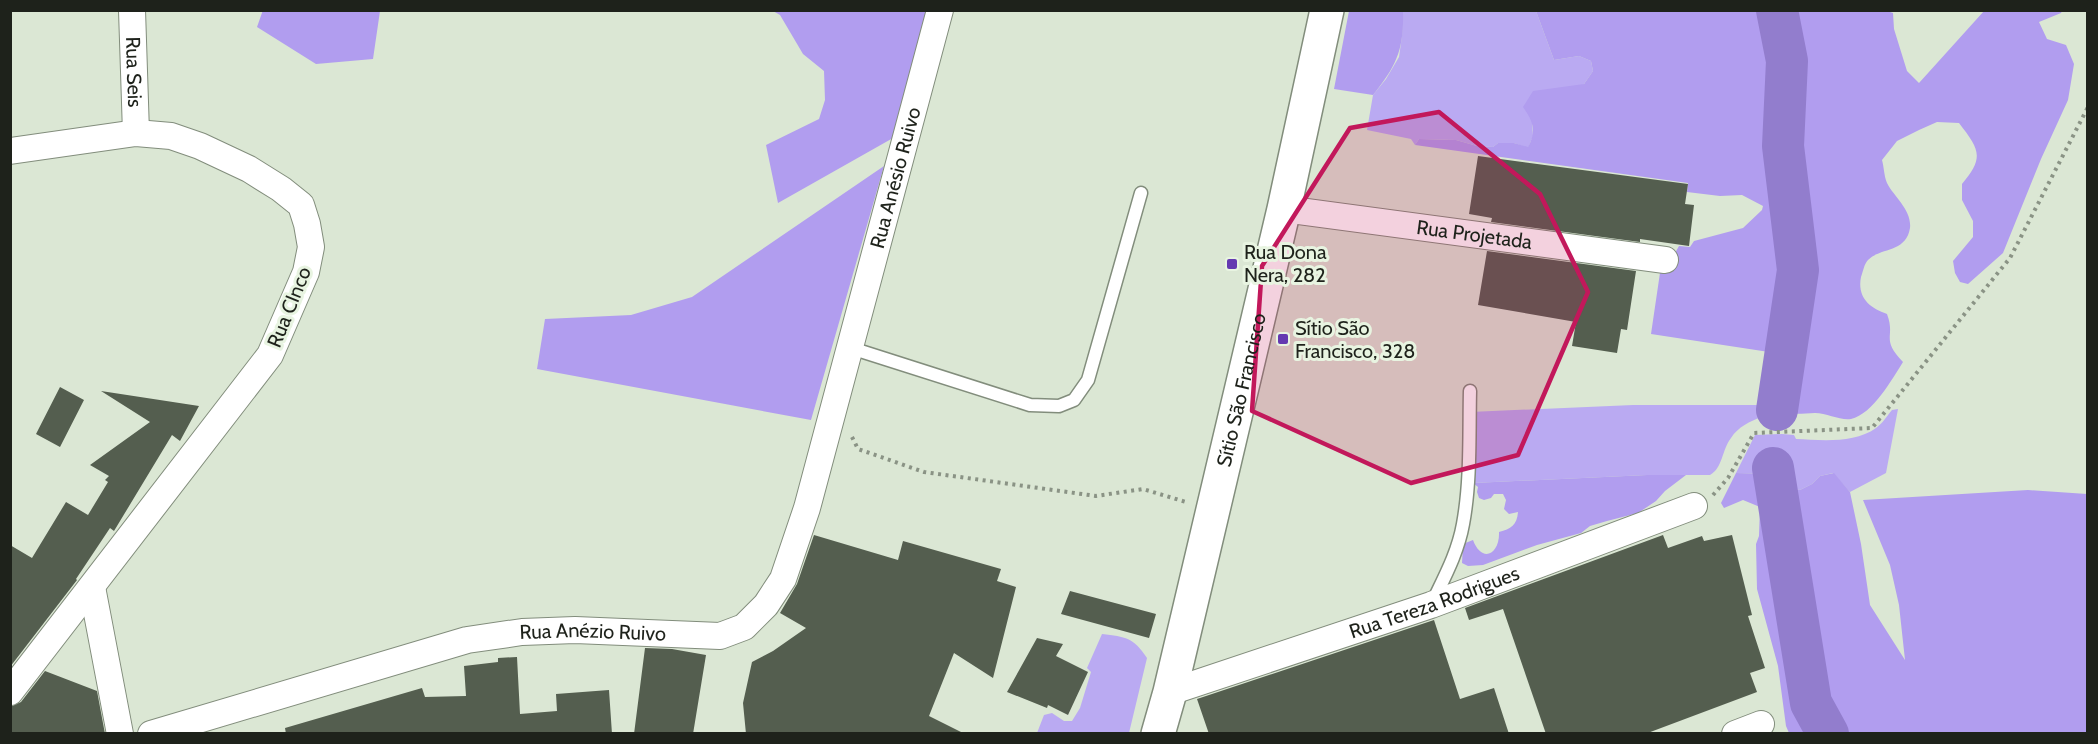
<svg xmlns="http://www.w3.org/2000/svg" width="2098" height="744" viewBox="0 0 2098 744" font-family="Cabin,sans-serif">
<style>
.green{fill:#baaaf2}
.forest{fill:#b19def}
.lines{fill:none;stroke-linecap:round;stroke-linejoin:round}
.river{stroke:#927dcd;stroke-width:42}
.building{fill:#545e4f}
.lane-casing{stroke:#828d7c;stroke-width:15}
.street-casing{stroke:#828d7c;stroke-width:28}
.secondary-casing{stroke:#828d7c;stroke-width:36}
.path{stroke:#8a9385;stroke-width:4;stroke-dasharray:3 4.5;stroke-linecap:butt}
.lane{stroke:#fff;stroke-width:12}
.street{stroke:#fff;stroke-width:26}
.secondary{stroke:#fff;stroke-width:33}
.marked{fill:#c2185b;fill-opacity:0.2;stroke:#c2185b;stroke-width:4.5;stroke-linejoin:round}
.poi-dot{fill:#6439b1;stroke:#e8f4e1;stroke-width:2}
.labels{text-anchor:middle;stroke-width:6;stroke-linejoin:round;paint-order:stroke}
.street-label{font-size:20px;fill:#1e221b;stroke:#e8f4e1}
.poi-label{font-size:20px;fill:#1e221b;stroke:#e8f4e1;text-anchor:start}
</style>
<rect width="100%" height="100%" fill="#dbe7d4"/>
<path class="green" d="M1403 11H1536L1554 60 1579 56 1591 61 1593 71 1584 84 1532 120 1533 136 1528 148 1514 143H1498L1493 147 1477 146 1456 140 1419 139 1415 145 1411 139 1367 130 1373 95 1386 79 1399 57 1402 36Z
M1633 405H1767L1762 417C1750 421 1738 427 1731 438 1722 449 1723 468 1710 475H1647L1473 483 1470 412Z
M1898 409 1886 473 1850 492 1833 473 1820 476 1812 484 1800 490 1786 487 1774 474 1736 473 1755 435 1782 434 1794 435 1796 439C1820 440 1854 444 1876 428 1882 424 1887 416 1892 410Z
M1102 634C1126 637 1133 637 1147 658L1129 733H1037L1044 715 1052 713 1064 721H1072L1080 708 1091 672 1087 668Z"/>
<path class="forest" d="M263 10 380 11 373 59 316 64 257 27Z
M773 11H928L893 138 778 203 766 145 819 119 825 100 824 71 803 54 780 15Z
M1349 11H1403C1404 49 1397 65 1373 95L1334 89Z
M1536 11H1887L1893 13 1894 29 1907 71 1919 83 1984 11H2062L2061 13 2039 22 2047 39 2066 45 2074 64 2068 100 2041 159 2003 253 1968 284 1960 282 1955 273 1953 261 1973 237V221L1962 200V184C1985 157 1979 149 1959 123L1937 122 1919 130 1897 141 1882 160C1884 167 1884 176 1887 183 1894 197 1912 210 1910 228 1906 253 1881 247 1868 260 1864 264 1863 272 1861 277 1857 297 1869 308 1887 314 1896 338 1880 338 1903 362 1892 379 1873 414 1851 419 1841 421 1827 413 1815 413 1797 414 1782 416 1767 405L1771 360 1769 352 1651 334 1661 266 1675 253 1679 246 1690 247 1694 241 1743 228 1762 210 1763 206 1742 195 1720 196 1687 192 1688 183 1415 145 1419 139 1456 140 1477 146 1493 147 1498 143H1514L1528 147C1537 131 1533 121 1523 107L1533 91 1584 84 1593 71 1591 61 1579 56 1554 60Z
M884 166 811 420 537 369 545 319 631 315 692 297Z
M1736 473 1774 474 1762 495 1765 546 1787 633 1802 709 1816 733H1789L1786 726 1778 666 1757 589 1756 544 1759 536 1760 507 1743 500 1724 508 1721 503Z
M1834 473 1850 492 1861 544 1870 605 1905 660 1899 605 1890 565 1863 500 2028 490 2087 494V733H1844L1827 707 1817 681 1805 642 1786 487 1800 490 1812 484 1820 476Z
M1647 475H1686L1665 491 1656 501 1638 513 1607 521 1590 526 1581 533 1537 545 1483 565 1468 566 1462 563 1463 544 1473 540C1482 564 1500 554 1499 532 1511 529 1517 525 1518 512L1509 514 1504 509 1506 500 1503 494H1494L1491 498 1484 500 1479 498 1477 492 1478 487 1473 483Z"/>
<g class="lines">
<path class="river" d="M1777 410 1798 270 1783 146 1787 61 1777 10
M1773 468 1811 703 1828 734"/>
</g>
<path class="building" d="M1478 156 1688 184 1685 204 1694 205 1689 246 1640 239V242L1491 222 1492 218 1469 214Z
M1487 251 1636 271 1627 330 1621 329 1617 353 1572 346 1576 322 1478 305Z
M60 387 84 400 60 447 36 434Z
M101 391 199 406 180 441 172 435 114 531 110 528 76 579 77 580 10 667V545L32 558 66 502 88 515 108 482 105 480 109 476 90 465 150 422Z
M814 535 898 560 903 541 1001 569 997 581 1016 587 993 678 954 653 929 716 965 734H746L743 703 752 662 773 651 806 628 780 613 797 584Z
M1663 535 1668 548 1702 536 1704 541 1732 535 1752 615 1748 616 1765 668 1750 673 1757 692 1645 734H1546L1503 609 1469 620 1465 608Z
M1070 591 1156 614 1149 638 1061 614Z
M1434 620 1460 699 1494 688 1509 734H1209L1197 699Z
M1037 638 1063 644 1056 656 1088 672 1068 715 1048 705 1047 708 1007 692Z
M645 648 672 649 706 655 693 734H634Z
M517 657 520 714 557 711 556 694 609 690 612 734H286L285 728 422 688 425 697 466 696 464 666 498 662V658Z
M45 671 97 691 105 734H10V707L21 702Z"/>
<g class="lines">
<g class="lane-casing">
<path id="lane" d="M851 348 1030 405 1059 406 1074 400 1088 380 1141 193
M1433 601C1445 576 1458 552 1463 524 1471 481 1469 434 1470 391"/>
</g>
<g class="street-casing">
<g id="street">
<path id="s1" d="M132 10 136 133"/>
<path d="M10 151 136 133 171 136 200 146 249 169 281 189 301 205 307 224 311 247 306 272 270 355 10 692"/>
<path id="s2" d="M1284 209 1665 260"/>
<path d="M92 587 120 734"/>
<path id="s3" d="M1170 692 1431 605 1694 506"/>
<path id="s4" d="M151 734 467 640 522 632 575 630 720 636 744 627 766 605 783 579 807 508 940 10"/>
<path d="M1735 734 1761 724"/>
</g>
</g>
<g class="secondary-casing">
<g id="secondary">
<path id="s5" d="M1158 734 1170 692 1284 209 1327 10"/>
</g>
</g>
<path class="path" d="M852 437 858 449 924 472 1096 496 1143 489 1186 502
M1713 495 1728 478 1754 433 1872 428 2010 258 2088 107"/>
<use href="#lane" class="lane"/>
<use href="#street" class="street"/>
<use href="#secondary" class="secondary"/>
</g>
<path class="marked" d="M1439 112 1540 194 1588 292 1518 455 1411 483 1252 411 1262 266 1350 128Z"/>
<g class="poi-dot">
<rect x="1226" y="258" width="12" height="12" rx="3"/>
<rect x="1277" y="333" width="12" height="12" rx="3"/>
</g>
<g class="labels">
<g class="street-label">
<text dy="7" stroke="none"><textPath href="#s1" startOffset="62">Rua Seis</textPath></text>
<text dy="7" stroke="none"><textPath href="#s4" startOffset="1088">Rua Anésio Ruivo</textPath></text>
<text dy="7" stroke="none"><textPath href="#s2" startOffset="192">Rua Projetada</textPath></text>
<text transform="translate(289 307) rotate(-68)" y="7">Rua CInco</text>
<text dy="7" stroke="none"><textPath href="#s5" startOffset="354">Sítio São Francisco</textPath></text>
<text dy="7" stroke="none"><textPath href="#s3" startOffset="279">Rua Tereza Rodrigues</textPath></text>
<text dy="7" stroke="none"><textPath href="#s4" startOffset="456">Rua Anézio Ruivo</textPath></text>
</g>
<g class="poi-label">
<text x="1244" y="259">Rua Dona<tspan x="1244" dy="23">Nera, 282</tspan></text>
<text x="1295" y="335">Sítio São<tspan x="1295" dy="23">Francisco, 328</tspan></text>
</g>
</g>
<rect width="2098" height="744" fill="none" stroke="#1e221b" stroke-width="24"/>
</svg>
